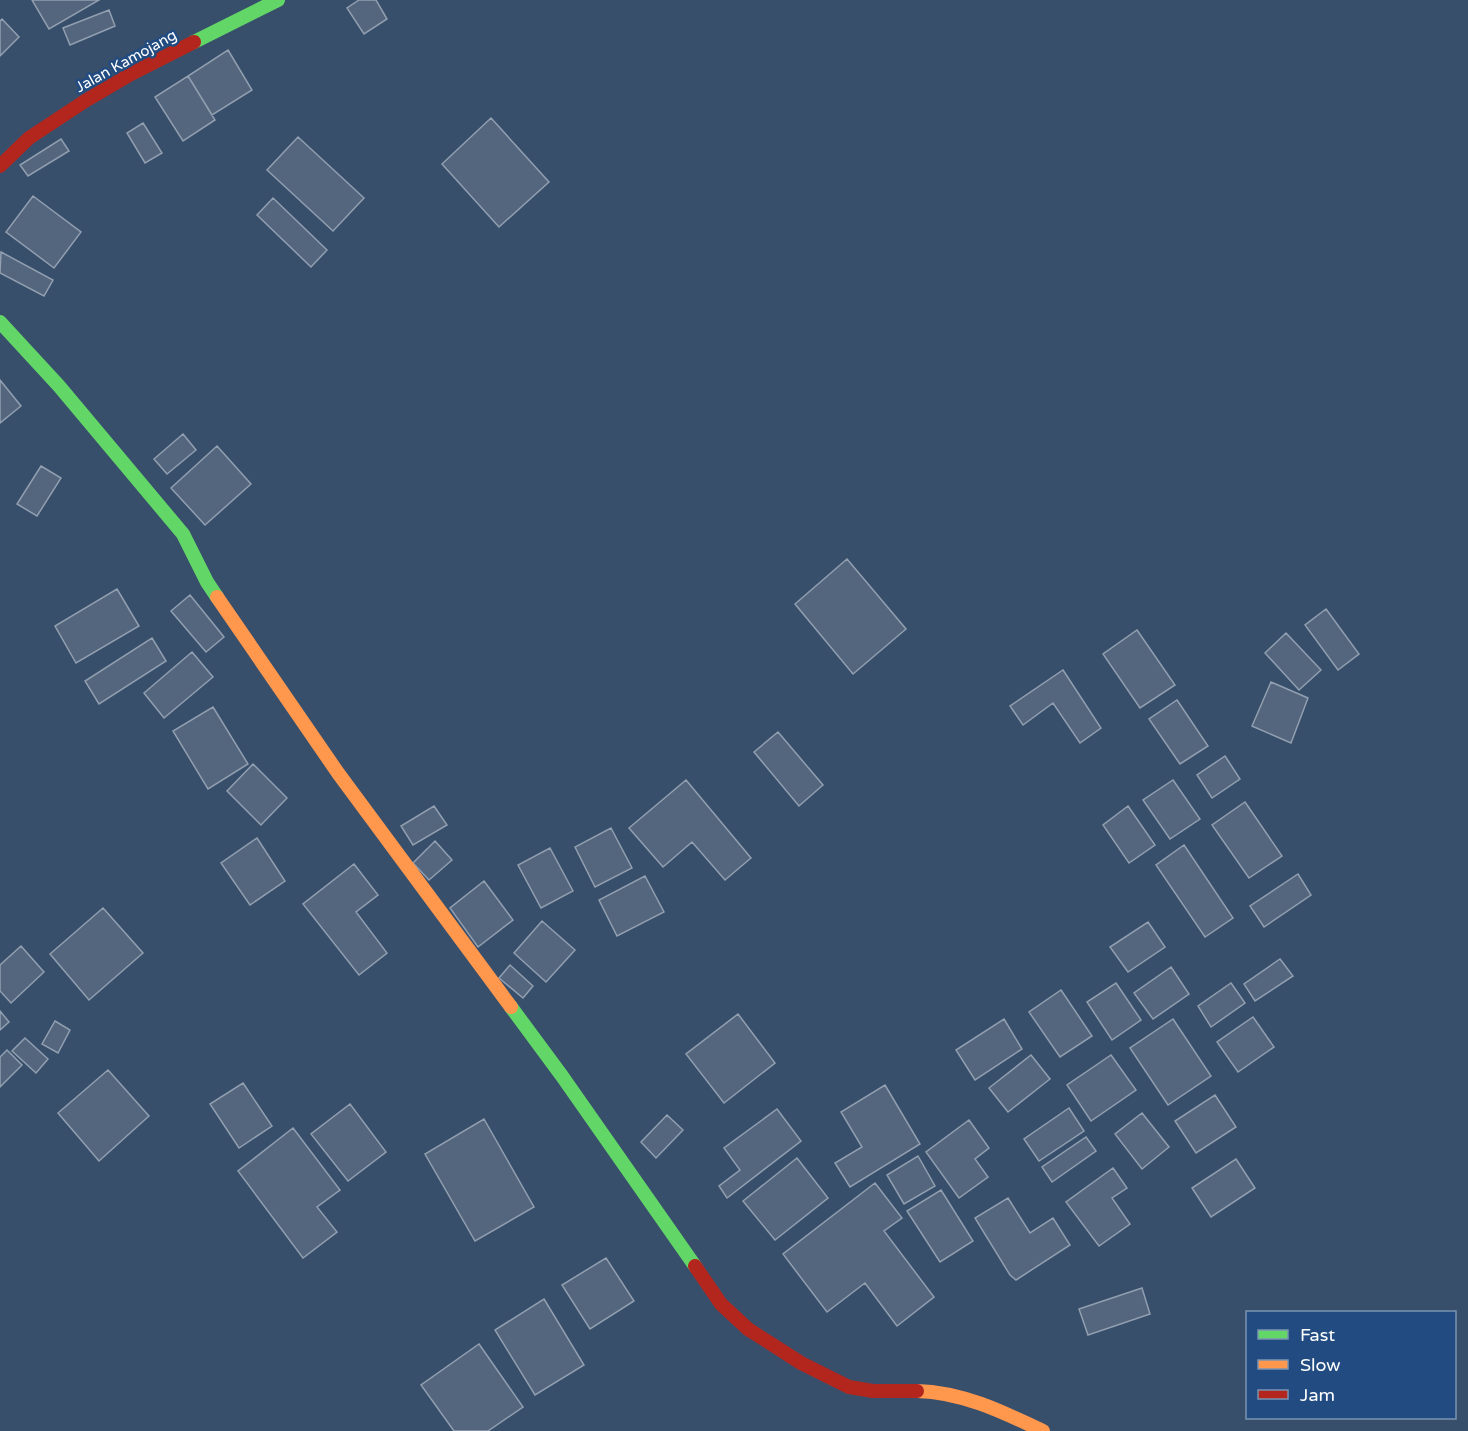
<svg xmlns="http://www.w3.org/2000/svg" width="1468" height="1431" viewBox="0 0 1468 1431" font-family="'Varela Round',sans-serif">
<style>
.building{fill:#54667d;stroke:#919fb0;stroke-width:1.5}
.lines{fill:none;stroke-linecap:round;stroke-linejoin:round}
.fast{stroke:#63d668;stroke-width:14}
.slow{stroke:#ff974d;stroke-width:14}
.jam{stroke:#b3261e;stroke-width:14}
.labels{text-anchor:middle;stroke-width:5;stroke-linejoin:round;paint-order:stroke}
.street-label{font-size:15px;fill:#fff;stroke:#224c81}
</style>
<rect width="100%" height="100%" fill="#384f6b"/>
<path class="building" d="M32 0H99L49 29Z
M359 0H376L387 19 364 34 347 8Z
M109 10 115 26 70 45 63 28Z
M2 19 19 37 0 56V21Z
M228 50 252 90 212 115 188 76Z
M188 76 215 120 183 141 155 97Z
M491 118 549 182 499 227 442 164Z
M143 123 162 153 145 163 127 133Z
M298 137 364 198 333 231 267 170Z
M61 139 69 151 28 176 20 165Z
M33 196 81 232 54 268 6 232Z
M273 198 327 250 311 267 257 215Z
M1 252 53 280 44 296 0 273Z
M0 380 21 406 0 423Z
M183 434 196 450 167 474 154 459Z
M217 446 251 484 205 525 171 488Z
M41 466 61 478 37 516 17 504Z
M847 559 906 629 853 674 795 604Z
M117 589 139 626 76 663 55 626Z
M190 595 224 637 206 652 171 611Z
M1326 609 1359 654 1338 670 1305 625Z
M1137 630 1175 685 1140 708 1103 654Z
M1286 633 1321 670 1299 690 1265 653Z
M152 638 166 661 99 704 85 681Z
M192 652 213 677 164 718 144 693Z
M1063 670 1101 728 1080 743 1053 703 1023 725 1010 706Z
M1271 682 1308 698 1291 743 1252 726Z
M1177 700 1208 746 1180 764 1149 719Z
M213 707 248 764 208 789 173 731Z
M778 732 823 785 799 806 754 752Z
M1225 756 1240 779 1212 798 1197 775Z
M253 764 287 798 261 825 227 791Z
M686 780 751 858 725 880 692 842 663 867 629 828Z
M1173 780 1200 819 1170 839 1143 800Z
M1245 802 1282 856 1249 878 1212 825Z
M434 806 447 825 413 845 401 826Z
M1128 806 1155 845 1129 863 1103 825Z
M611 828 632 868 595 887 575 847Z
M257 838 285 881 250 905 221 863Z
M435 841 452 860 429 880 413 863Z
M1184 845 1233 918 1205 937 1156 865Z
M550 848 573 891 541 908 518 865Z
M354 864 378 895 356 912 387 953 359 975 303 904Z
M1298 874 1311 895 1264 927 1250 906Z
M645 876 664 912 617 936 599 900Z
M484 881 513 920 478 947 450 908Z
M103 908 143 953 89 1000 50 954Z
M542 921 575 950 546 982 514 953Z
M1148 922 1165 947 1128 972 1110 947Z
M21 946 44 972 11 1003 0 991V965Z
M1280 959 1293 976 1255 1001 1244 984Z
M510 965 533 986 523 998 499 978Z
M1171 967 1189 994 1153 1019 1134 993Z
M1116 983 1141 1020 1112 1040 1087 1002Z
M1231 983 1245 1003 1211 1027 1198 1006Z
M1061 990 1092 1036 1060 1057 1029 1012Z
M0 1011 9 1022 0 1030Z
M738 1014 775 1063 724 1103 686 1054Z
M1253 1017 1274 1047 1238 1072 1217 1042Z
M1004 1019 1022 1049 975 1080 956 1050Z
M1173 1019 1211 1076 1168 1105 1130 1048Z
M55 1021 70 1030 58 1053 42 1044Z
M25 1038 48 1059 36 1073 12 1051Z
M7 1050 22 1065 0 1087V1057Z
M1031 1055 1050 1079 1008 1112 989 1088Z
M1111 1055 1136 1090 1091 1121 1067 1085Z
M108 1070 149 1116 99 1161 58 1113Z
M243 1083 272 1126 239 1148 210 1104Z
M885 1085 920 1144 850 1187 835 1163 862 1147 841 1112Z
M1215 1095 1236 1127 1196 1153 1175 1121Z
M350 1104 386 1152 348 1181 311 1134Z
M1069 1108 1084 1131 1039 1161 1024 1139Z
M777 1109 801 1141 727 1198 719 1186 740 1170 724 1148Z
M1142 1113 1169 1147 1142 1169 1115 1134Z
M667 1115 683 1130 656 1158 641 1142Z
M484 1119 534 1207 475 1241 425 1154Z
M969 1120 989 1148 975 1159 988 1177 959 1198 926 1152Z
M293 1128 340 1190 317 1207 337 1232 303 1258 238 1171Z
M1086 1137 1096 1151 1052 1182 1042 1167Z
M918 1156 935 1186 904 1204 887 1175Z
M797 1158 828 1198 775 1240 743 1201Z
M1236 1159 1255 1188 1211 1217 1192 1188Z
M1113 1168 1127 1188 1112 1198 1130 1224 1099 1246 1066 1202Z
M875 1183 902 1218 884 1231 934 1297 897 1326 865 1283 827 1312 783 1254Z
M941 1190 973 1241 940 1262 907 1211Z
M1008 1198 1030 1233 1053 1218 1070 1245 1016 1280 1010 1275 975 1218Z
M606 1258 634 1301 590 1329 562 1285Z
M1142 1288 1150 1314 1088 1335 1079 1309Z
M544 1299 584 1365 535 1395 495 1330Z
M479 1344 523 1407 488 1431H454L421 1385Z"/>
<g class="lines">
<path class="fast" d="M194 42 278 0
M0 322 59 386 183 534 207 582 217 597
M511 1007 562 1076 695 1266"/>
<path class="slow" d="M217 597 338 773 511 1007
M917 1391C962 1392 1003 1412 1043 1431"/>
<path class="jam" d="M0 166 29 138 85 101 131 74 194 42
M695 1266 721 1304 748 1329 801 1363 849 1387 873 1391H917"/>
</g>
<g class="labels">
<g class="street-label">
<text transform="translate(126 61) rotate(-29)" y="5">Jalan Kamojang</text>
</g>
</g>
<rect x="1246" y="1311" width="210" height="108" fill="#224c81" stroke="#7a94b3" stroke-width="1.5"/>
<rect x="1258" y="1330" width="30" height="9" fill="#63d668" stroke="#7a94b3" stroke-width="1.5"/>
<text x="1300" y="1341" font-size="18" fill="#ffffff">Fast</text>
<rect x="1258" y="1360" width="30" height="9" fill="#ff974d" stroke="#7a94b3" stroke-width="1.5"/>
<text x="1300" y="1371" font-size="18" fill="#ffffff">Slow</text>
<rect x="1258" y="1390" width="30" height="9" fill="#b3261e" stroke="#7a94b3" stroke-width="1.5"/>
<text x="1300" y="1401" font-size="18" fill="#ffffff">Jam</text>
</svg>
